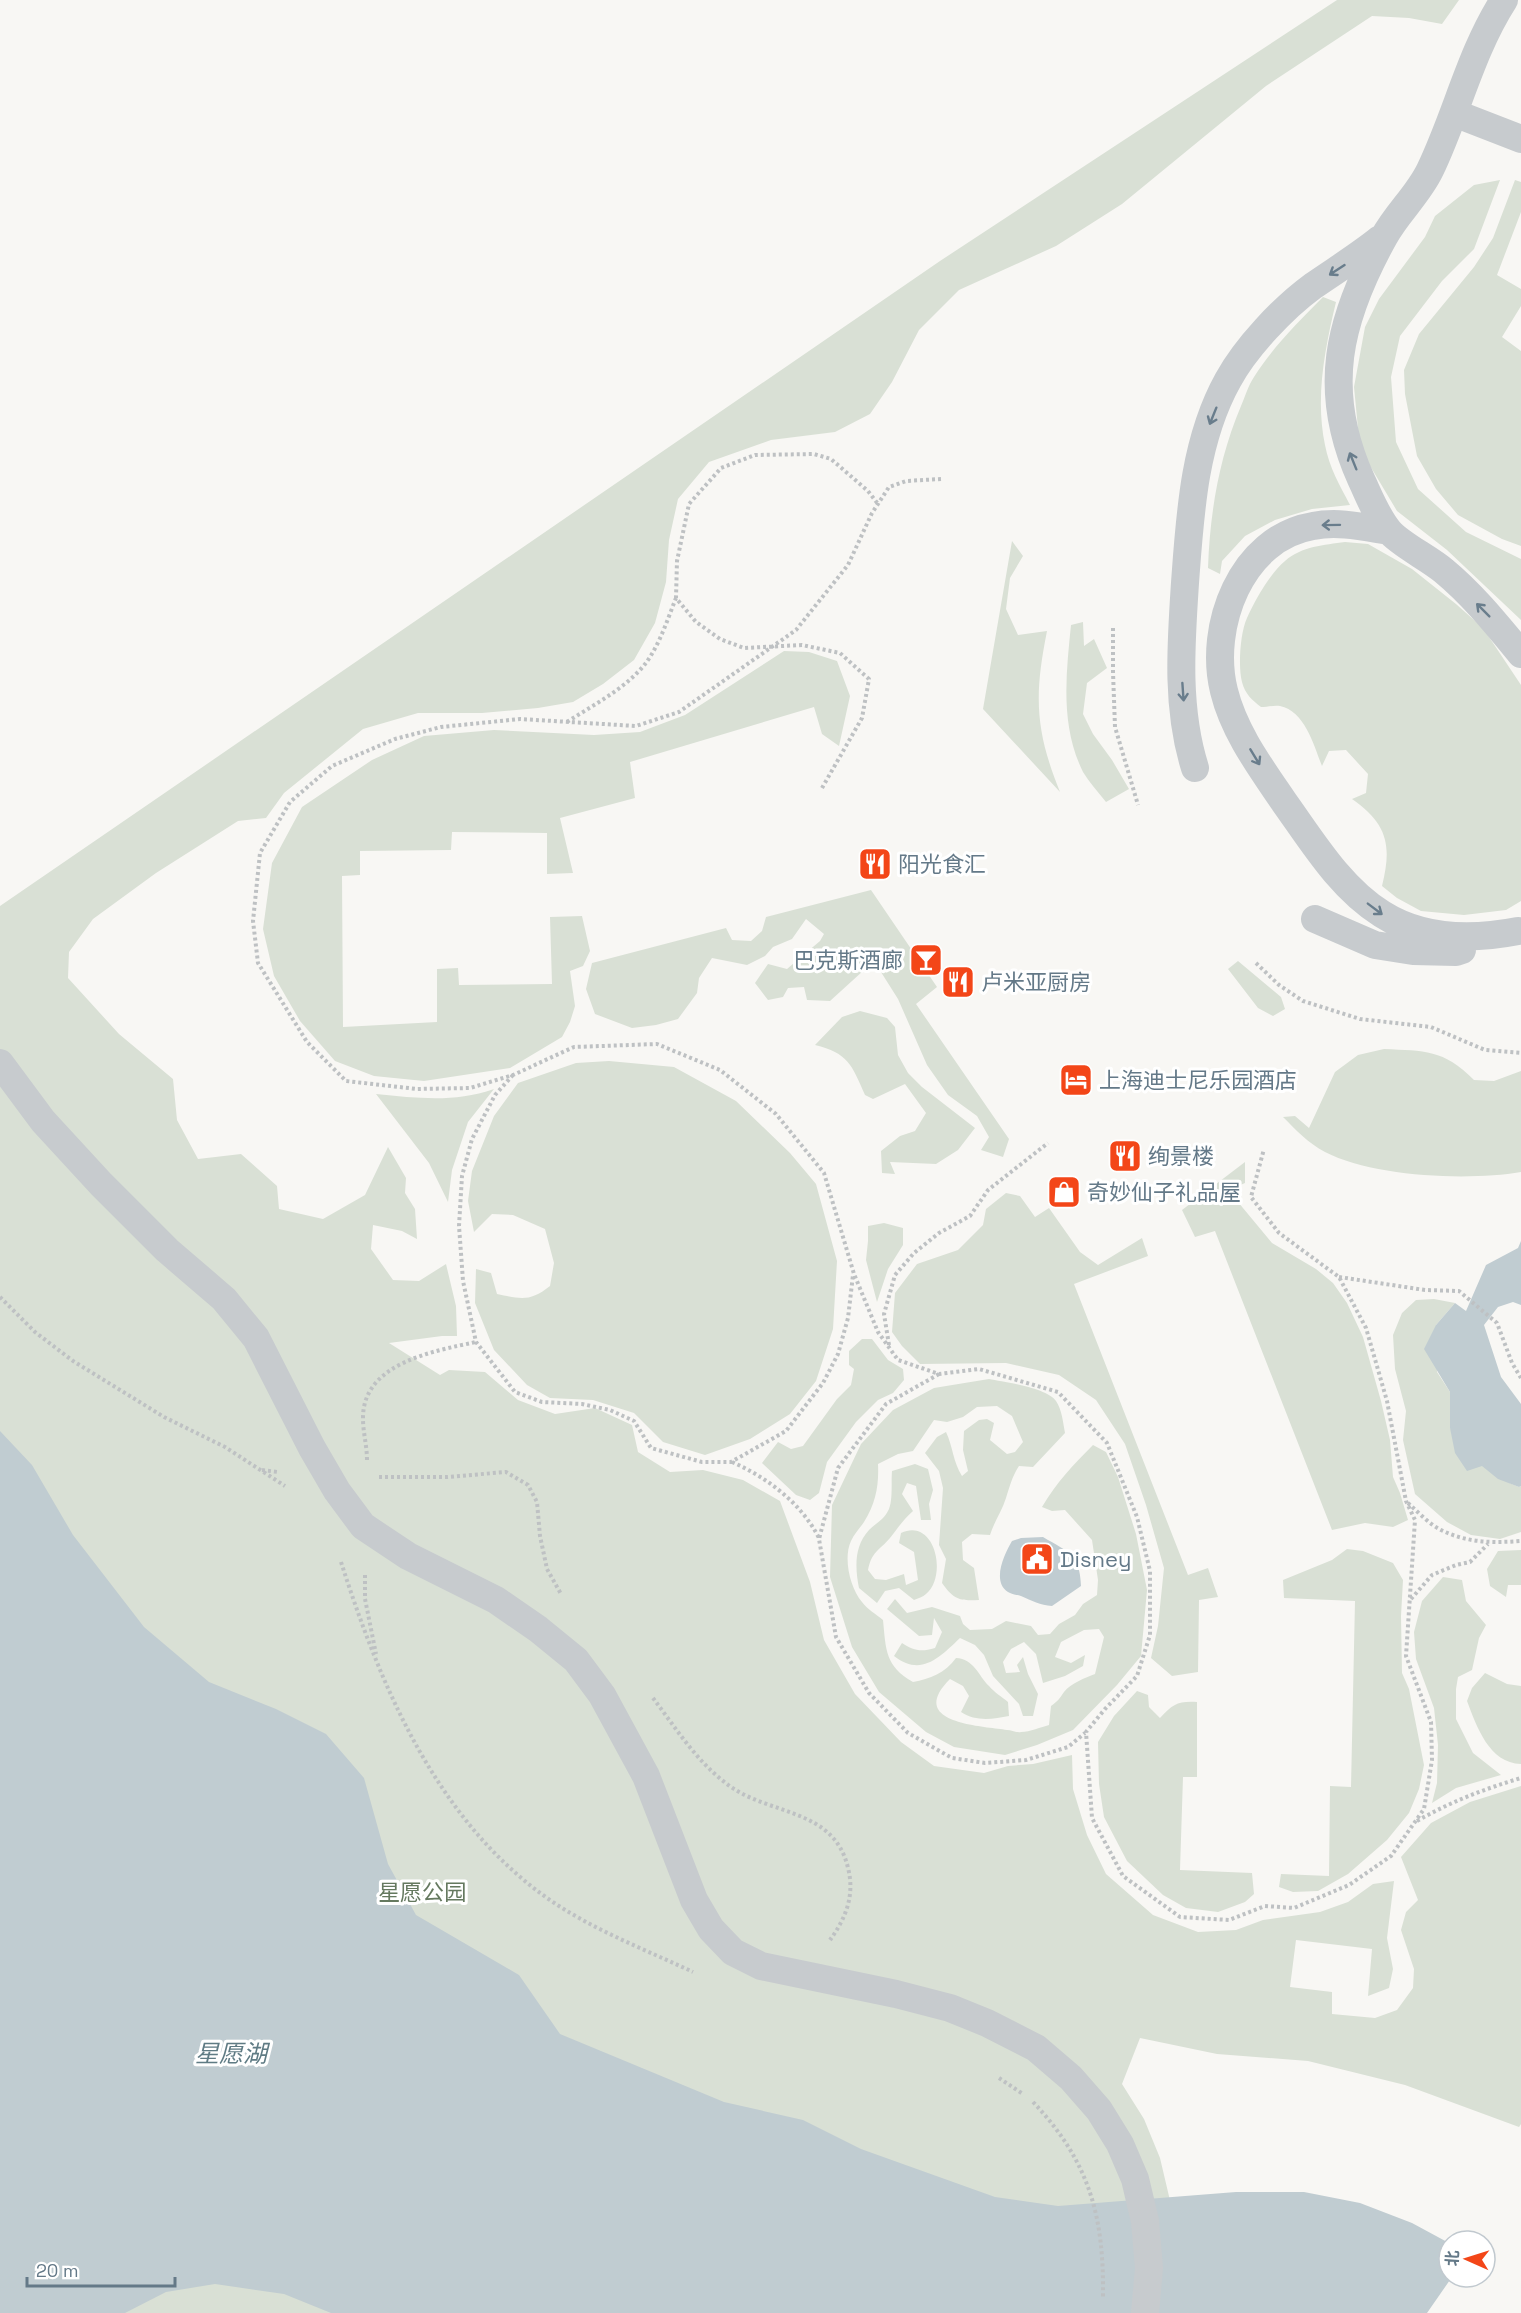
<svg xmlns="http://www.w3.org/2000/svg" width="1521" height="2313" viewBox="0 0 1521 2313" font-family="'Space Grotesk','Noto Sans SC',sans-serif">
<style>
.green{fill:#d9e0d5}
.water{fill:#c0ccd1}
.pier{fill:#f8f7f4}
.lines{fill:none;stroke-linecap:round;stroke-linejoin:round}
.path{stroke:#bec1c3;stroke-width:4;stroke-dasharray:3 3;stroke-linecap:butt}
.service{stroke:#c7cbce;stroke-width:28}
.oneway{stroke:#697d8c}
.labels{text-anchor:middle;stroke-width:6;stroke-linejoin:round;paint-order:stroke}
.poi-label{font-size:22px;fill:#647988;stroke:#fff;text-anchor:start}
.park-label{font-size:22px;fill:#65795f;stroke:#fff}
.water-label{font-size:24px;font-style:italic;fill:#5f7b84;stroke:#fff}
</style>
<rect width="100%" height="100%" fill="#f8f7f4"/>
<path class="green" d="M1337 0H1459L1442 24 1409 18 1372 16 1266 86 1122 204 1056 246 959 290 919 330 892 382 870 414 835 432 771 440 709 462 678 499 669 540 666 582 655 623 634 660 603 684 573 702 538 708 482 713H418L363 729 284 793 266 818 238 821 156 873 93 919 69 952 68 978 119 1034 173 1079 177 1120 198 1159 241 1154 277 1186 279 1209 323 1219 365 1195 388 1147 406 1178 405 1193 415 1209 417 1239 402 1231 373 1225 371 1249 393 1280 419 1281 446 1264 456 1306 457 1336H442L389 1343 440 1375 449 1370 485 1372 518 1400 555 1414 595 1408 632 1425 638 1452 670 1472 703 1470 743 1480 780 1501 810 1582 824 1640 855 1694 901 1742 934 1766 984 1773 1008 1766 1033 1764 1072 1755 1073 1789 1087 1835 1106 1874 1153 1915 1198 1932 1236 1930 1263 1920 1320 1912 1348 1902 1373 1884 1394 1881 1387 1938 1393 1969 1389 1988 1368 1996 1372 1949 1296 1940 1290 1987 1332 1992V2014L1375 2018 1397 2010 1413 1988 1414 1969 1401 1930 1406 1912 1418 1900 1401 1857 1431 1823 1470 1802 1521 1786V2124L1519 2127 1405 2085 1308 2061 1217 2054 1140 2038 1122 2084 1144 2119 1160 2158 1172 2209 1167 2313H0V906L940 261Z
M1500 180 1474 249 1442 281 1400 336 1391 377 1396 442 1418 489 1466 532 1521 559V620L1447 550 1397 511 1360 449 1354 387 1365 327 1379 299 1425 237 1435 216 1474 185Z
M1515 180 1521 182V212L1497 275 1521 289V306L1502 337 1521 351V546L1502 539 1458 515 1436 489 1417 456 1405 394 1404 370 1419 334 1474 267 1493 238Z
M1323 297 1336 302C1325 348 1315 398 1325 445 1329 467 1340 486 1350 505L1312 509 1275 520 1245 536 1222 561 1220 574 1208 568C1210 512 1219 458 1241 406 1245 397 1248 386 1254 377 1273 347 1298 322 1323 297Z
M1012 541 1023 556 1010 578 1006 609 1018 635 1047 631C1034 696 1035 730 1060 792L983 709Z
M1345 542 1368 544 1412 569 1456 604 1483 628 1521 685V901L1506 910 1464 915 1421 911 1397 898 1382 886C1392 846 1388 824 1352 799L1366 793 1368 774 1346 750 1329 751 1322 766C1314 746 1305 711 1280 706 1274 705 1267 707 1261 707 1252 700 1245 694 1242 682 1238 667 1240 633 1247 618 1254 602 1271 572 1285 561 1302 546 1324 545 1345 542Z
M1083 622 1084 646 1094 639 1107 668 1087 683 1083 714 1093 734 1112 760 1129 789 1106 802C1098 792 1089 782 1083 772 1060 725 1066 675 1071 625Z
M784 651 809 652 837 661 850 696 839 746 822 734 814 707 630 762 635 798 560 818 573 873 547 874V833L452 832 451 850 360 851V875L342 876 343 1027 437 1022V969L458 968 459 985 552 984 550 917 582 916 590 951 583 966 570 971 575 1006 570 1022 562 1037 510 1068 424 1081 374 1076 335 1061 300 1021 274 976 263 929 272 863 302 807 372 760 424 736 494 730 594 735 640 732 685 715Z
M871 890 937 987 916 1004 1009 1139 1003 1157 981 1150 989 1137 977 1116 948 1095 927 1065 898 999 874 961 830 1001 807 1000 804 987 788 988 783 997 768 1000 755 983 768 964 787 969 820 941 824 934 806 919 792 939 773 947 765 956 747 965 712 958 699 978 697 993 678 1019 656 1025 632 1028 595 1014 586 989 592 963 726 928 732 940 751 941 762 931 766 917Z
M1238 961 1281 997 1285 1009 1273 1016 1258 1008 1228 969Z
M860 1011 887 1018 895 1027 898 1055 908 1073 922 1087 975 1128 958 1150 936 1164 890 1162 895 1174 882 1173 881 1151 900 1136 915 1131 926 1113 905 1084 873 1099 865 1095C852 1065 848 1053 815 1045L842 1017Z
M1384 1049C1425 1051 1443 1049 1474 1080L1494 1081 1521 1071V1172C1468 1181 1373 1177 1325 1152 1308 1143 1296 1130 1283 1117L1295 1116 1309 1128 1335 1072 1358 1055Z
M609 1061 674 1067 736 1101 790 1153 816 1184 837 1261 833 1329 816 1381 790 1414 750 1439 705 1455 663 1442 634 1413 593 1400 550 1398 527 1385 494 1350 475 1303 476 1269 491 1273 497 1294C521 1299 530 1302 550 1286L554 1263 545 1229 513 1215 492 1214 474 1232 468 1201 472 1171 494 1116 518 1083 576 1063Z
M494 1089 468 1122 452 1170 448 1202 429 1163 376 1094C418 1098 453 1103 494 1089Z
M1245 1162V1183L1222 1193 1229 1205 1238 1202 1272 1243 1316 1269 1333 1283 1347 1303 1363 1337 1381 1401 1390 1440 1393 1477 1400 1493 1408 1520 1393 1527 1365 1523 1332 1530 1215 1231 1195 1237 1182 1210Z
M1006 1193 1020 1196 1035 1217 1049 1208 1080 1252 1098 1265 1142 1238 1148 1256 1074 1284 1188 1575 1208 1568 1218 1597 1199 1600 1198 1672 1172 1676 1151 1658 1158 1626 1164 1568 1146 1505 1125 1444 1096 1400 1059 1375 1006 1363 920 1364 902 1346 892 1332 895 1293 917 1264 958 1250 983 1225 986 1209Z
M884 1223 903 1228V1245L888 1269 877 1302 866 1260 868 1241V1226Z
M1434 1299 1455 1303 1436 1325 1437 1372 1450 1392V1428C1472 1454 1486 1474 1519 1487L1521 1486V1532L1500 1539 1471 1535 1447 1522 1415 1494 1403 1440 1406 1411 1395 1369 1393 1335 1402 1313 1416 1300Z
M862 1339H872L888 1360 903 1369 904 1380 893 1393 878 1400 856 1422 827 1462 819 1493 810 1500 796 1495 762 1463 778 1442 791 1449 803 1446 837 1399 851 1385 854 1369 849 1365V1351Z
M989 1379C1005 1382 1047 1388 1056 1401 1062 1410 1063 1422 1065 1433L1033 1467 1019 1466C1012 1477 1010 1486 1006 1498 1002 1511 994 1522 990 1535L972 1534 962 1542 963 1560 974 1568 979 1600C960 1601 954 1600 942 1583L946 1559 939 1545 943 1488 939 1471 925 1453 937 1437 946 1432C953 1447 953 1462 962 1476L968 1471 963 1450 964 1431 979 1420 987 1419 994 1423 990 1440 1007 1454 1015 1452 1023 1442 1012 1416 997 1406 977 1407 963 1417 947 1422 934 1420 913 1451 898 1454 878 1464C879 1485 876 1503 864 1522 860 1528 854 1534 851 1541 843 1558 850 1588 862 1602 867 1609 876 1614 883 1620 886 1650 885 1666 913 1682 930 1679 945 1673 956 1658 974 1659 978 1675 989 1686 994 1692 1002 1697 1008 1702L1009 1716C993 1719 976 1722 961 1712L969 1696 963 1686 950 1679C906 1723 980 1726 1007 1730 1012 1730 1017 1733 1021 1732 1030 1732 1041 1727 1049 1725L1051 1706C1058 1701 1060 1698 1064 1692 1071 1683 1085 1678 1095 1674L1104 1637 1099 1629 1084 1630 1061 1642 1055 1657 1071 1663 1085 1655 1083 1666 1065 1676 1043 1683 1036 1654 1024 1642 1011 1649 1003 1662 1006 1673 1020 1672 1017 1665 1023 1657 1028 1674 1038 1694 1033 1716H1023L1019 1704 993 1676 984 1655 975 1645 960 1638C939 1658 921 1677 894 1656L902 1643C914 1651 921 1652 935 1648L942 1632 934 1618 932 1635 919 1636 887 1609 895 1599 907 1613 932 1607 960 1616 963 1624 970 1630 992 1629 1006 1621 1031 1626 1038 1635 1050 1634 1059 1624 1075 1615 1083 1604 1097 1595 1098 1580 1092 1540 1065 1510 1052 1511 1042 1507C1056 1483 1073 1465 1093 1445L1106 1452 1118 1477 1136 1534 1147 1590 1141 1656 1117 1685 1073 1730 1037 1745 1005 1755 954 1747 926 1732 879 1692 852 1647 830 1577 832 1505 861 1444 893 1410 934 1388Z
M915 1464 928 1469 933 1490 929 1504 931 1520H921L916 1486 907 1483 902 1494 913 1511C902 1521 898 1528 890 1538 879 1551 872 1551 868 1570L875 1579 886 1580 904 1574 906 1585 918 1580 914 1552 899 1543 901 1533C935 1517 948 1576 926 1594 923 1597 918 1598 914 1600L899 1588 885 1591 877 1603 859 1588C855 1568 854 1546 869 1530 877 1522 884 1520 889 1509 893 1499 891 1482 892 1471Z
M1347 1549 1363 1551 1393 1563 1403 1580 1401 1616 1402 1673 1409 1689 1424 1765 1419 1789 1409 1813 1387 1840 1348 1874 1318 1891 1293 1892 1279 1887 1281 1874 1329 1876 1330 1786 1351 1787 1355 1601 1284 1598 1283 1580 1332 1560Z
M1521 1550V1585H1508L1506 1597 1490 1586 1487 1569 1498 1551Z
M1443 1577 1462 1580 1466 1601 1486 1625 1479 1638 1472 1670 1458 1677 1456 1689V1719L1473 1753 1501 1775 1456 1788 1432 1803 1437 1783 1438 1745 1434 1708 1416 1659 1414 1632 1422 1601Z
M1485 1673 1507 1684 1521 1686V1764C1489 1763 1477 1727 1467 1701L1472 1688Z
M1137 1691 1148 1695 1149 1707 1160 1718C1173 1704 1178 1701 1197 1702V1777H1183L1180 1870 1252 1873 1254 1894 1245 1902 1218 1912 1186 1908 1163 1895 1127 1861 1104 1817 1099 1784 1098 1742 1114 1716Z"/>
<path class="water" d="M1521 1241V1305L1513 1302 1498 1307 1484 1325 1501 1377 1521 1404V1486L1519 1487 1498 1479 1482 1466 1467 1471 1455 1453 1450 1428V1392L1424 1349 1436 1325 1455 1303 1466 1311 1486 1265 1518 1248Z
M0 1431 32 1465 73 1535 144 1627 209 1682 276 1709 326 1734 364 1778 388 1864 416 1915 519 1975 560 2034 724 2102 803 2120 861 2149 995 2197 1058 2206 1236 2192H1304L1360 2203 1412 2223 1449 2243V2277H1485L1521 2313H331L284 2294 215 2284 166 2292 125 2313H0Z
M1043 1537C1068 1552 1080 1554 1081 1586L1052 1606C1040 1605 1032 1601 1021 1596 1017 1595 1011 1594 1008 1592 991 1581 1005 1553 1012 1541L1021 1538Z"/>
<path class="pier" d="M1485 2263 1521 2288V2313H1427L1452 2277H1485Z"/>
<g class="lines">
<path class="path" d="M941 479 906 481 889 487 872 513 848 565 796 630 679 712 636 726 520 719 441 727 395 739 332 766 290 802 260 853 253 921 258 963 307 1042 346 1081 417 1089 470 1088 513 1075 574 1047 657 1044 720 1070 776 1114 824 1173 854 1274 878 1332 898 1360 939 1374 979 1369 1058 1392 1107 1443 1137 1517 1150 1571V1635L1137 1676 1105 1709 1086 1732 1092 1818 1123 1876 1180 1917 1229 1920 1265 1906 1294 1908 1349 1885 1391 1856 1424 1809 1432 1760 1431 1722 1406 1656 1415 1520 1406 1501 1387 1401 1366 1328 1339 1277 1279 1233 1251 1197 1264 1149
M1113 628V672L1115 727 1138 805
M567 722C590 707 617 693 637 673 657 654 666 623 676 598
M822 788 862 718 869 679 840 653 802 645 744 648 720 639 696 622 676 598 677 561 689 504 721 468 755 455 814 454 831 459 868 491 878 504
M1256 963 1279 985 1303 1001 1360 1019 1431 1027 1485 1050 1521 1053
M513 1075 495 1095 472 1139 462 1176 459 1226 463 1281 476 1342 515 1392 542 1402 582 1404 610 1410 634 1421 651 1448 702 1462H731L786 1431 823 1383 838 1354 848 1318 853 1275
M1339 1277 1425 1290 1459 1291 1497 1323 1512 1363 1521 1378
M0 1297 35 1332 73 1361 164 1417 225 1447 285 1486
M889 1345 884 1314 895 1275 914 1253 939 1233 970 1216 988 1190 1048 1143
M939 1374 886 1404 838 1468 819 1539 836 1637 869 1693 908 1733 952 1758 985 1763 1026 1760 1068 1747 1085 1733
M367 1460C367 1446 363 1432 363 1419 362 1363 434 1351 476 1342
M732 1462C768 1478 801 1503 819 1538
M262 1470 278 1472
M379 1477H447L506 1472 528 1485 537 1502 540 1536 547 1569 561 1594
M1408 1503C1418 1512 1429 1524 1441 1530 1467 1543 1493 1543 1521 1541
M341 1562C381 1687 436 1819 547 1898 591 1929 644 1949 693 1972
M365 1575V1599L376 1654
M1411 1599 1432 1575 1456 1565 1470 1562 1488 1544
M653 1698C675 1727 697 1762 727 1784 768 1816 834 1807 848 1868 855 1895 846 1918 830 1940
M1417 1821C1450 1802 1484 1789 1521 1778
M999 2078 1023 2094
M1033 2102C1090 2162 1104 2217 1103 2297"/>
<path class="service" d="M1504 0C1470 53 1457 114 1430 170 1418 195 1397 213 1384 237 1338 320 1321 390 1361 479 1369 496 1377 517 1389 531 1401 545 1429 558 1444 571 1473 595 1497 625 1521 654
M1454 113 1521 139
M1389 531C1364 527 1338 521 1313 526 1241 538 1208 627 1224 691 1234 732 1261 768 1284 802 1312 841 1340 888 1382 914 1423 940 1472 940 1518 931
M1195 768C1176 708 1181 644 1185 583 1190 514 1194 441 1228 380 1246 347 1283 308 1313 286 1336 270 1359 256 1380 239
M1315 919 1375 945 1413 951 1456 952 1462 950
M0 1063 43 1121 101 1184 167 1250 224 1299 256 1338 312 1448 337 1491 363 1526 408 1556 496 1600 538 1629 576 1660 602 1695 646 1776 694 1900 711 1929 733 1952 761 1966 896 1994 950 2008 987 2023 1036 2048 1071 2078 1099 2110 1120 2144 1135 2179 1145 2221 1149 2268 1145 2313"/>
</g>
<defs><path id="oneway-shaft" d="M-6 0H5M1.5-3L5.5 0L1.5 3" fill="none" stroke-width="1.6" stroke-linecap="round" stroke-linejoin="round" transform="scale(1.5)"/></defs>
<g class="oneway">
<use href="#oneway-shaft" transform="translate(1337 270) rotate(147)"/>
<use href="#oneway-shaft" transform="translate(1213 416) rotate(112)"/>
<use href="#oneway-shaft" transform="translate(1353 461) rotate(-112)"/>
<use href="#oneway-shaft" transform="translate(1331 525) rotate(179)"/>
<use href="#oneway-shaft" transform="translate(1483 610) rotate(-135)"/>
<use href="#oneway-shaft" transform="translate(1183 692) rotate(86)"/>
<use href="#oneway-shaft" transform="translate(1255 757) rotate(59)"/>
<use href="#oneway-shaft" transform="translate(1375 909) rotate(37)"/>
</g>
<defs>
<g id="restaurant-square" transform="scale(1.725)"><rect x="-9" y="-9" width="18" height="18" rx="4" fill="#f34618" stroke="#fff"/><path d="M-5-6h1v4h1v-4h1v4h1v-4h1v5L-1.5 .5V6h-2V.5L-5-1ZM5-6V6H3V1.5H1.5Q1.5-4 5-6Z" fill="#fff"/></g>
<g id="bar-square" transform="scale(1.725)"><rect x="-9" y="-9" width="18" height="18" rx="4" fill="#f34618" stroke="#fff"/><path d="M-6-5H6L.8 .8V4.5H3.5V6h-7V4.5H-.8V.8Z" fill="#fff"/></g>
<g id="hotel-square" transform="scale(1.725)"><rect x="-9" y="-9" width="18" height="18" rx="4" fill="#f34618" stroke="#fff"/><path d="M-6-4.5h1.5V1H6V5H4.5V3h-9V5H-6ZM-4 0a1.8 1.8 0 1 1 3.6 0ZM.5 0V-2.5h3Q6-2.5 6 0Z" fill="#fff"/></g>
<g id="shop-square" transform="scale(1.725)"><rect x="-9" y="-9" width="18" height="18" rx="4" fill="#f34618" stroke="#fff"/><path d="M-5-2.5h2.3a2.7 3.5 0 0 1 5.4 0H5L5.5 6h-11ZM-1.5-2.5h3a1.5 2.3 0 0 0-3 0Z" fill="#fff"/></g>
<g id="civic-square" transform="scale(1.725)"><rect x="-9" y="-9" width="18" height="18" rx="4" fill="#f34618" stroke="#fff"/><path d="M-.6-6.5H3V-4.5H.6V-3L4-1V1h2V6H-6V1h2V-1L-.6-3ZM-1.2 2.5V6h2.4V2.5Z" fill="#fff"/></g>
</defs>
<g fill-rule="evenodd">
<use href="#restaurant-square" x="875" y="864"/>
<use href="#bar-square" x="926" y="960"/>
<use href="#restaurant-square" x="958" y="982"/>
<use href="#hotel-square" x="1076" y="1080"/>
<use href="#restaurant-square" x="1125" y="1156"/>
<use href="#shop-square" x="1064" y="1192"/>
<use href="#civic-square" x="1037" y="1559"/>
</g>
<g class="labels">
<g class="poi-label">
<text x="898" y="872">阳光食汇</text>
<text x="903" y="968" text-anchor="end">巴克斯酒廊</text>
<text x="981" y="990">卢米亚厨房</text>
<text x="1099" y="1088">上海迪士尼乐园酒店</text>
<text x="1148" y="1164">绚景楼</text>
<text x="1087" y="1200">奇妙仙子礼品屋</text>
<text x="1060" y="1567">Disney</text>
</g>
<g class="park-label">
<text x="422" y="1900">星愿公园</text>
</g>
<g class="water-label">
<text x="231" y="2062">星愿湖</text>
</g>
</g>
<g transform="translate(1467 2259) rotate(273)"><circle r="28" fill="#ffffff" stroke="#c1c9cf" stroke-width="1.5"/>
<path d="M0-4.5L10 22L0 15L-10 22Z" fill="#f34618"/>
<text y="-9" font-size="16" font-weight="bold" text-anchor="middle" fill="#647988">北</text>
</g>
<path d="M27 2277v9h148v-9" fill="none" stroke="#647988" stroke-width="3"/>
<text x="36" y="2277" font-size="18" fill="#647988" stroke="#ffffff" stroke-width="4.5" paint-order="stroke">20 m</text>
</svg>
